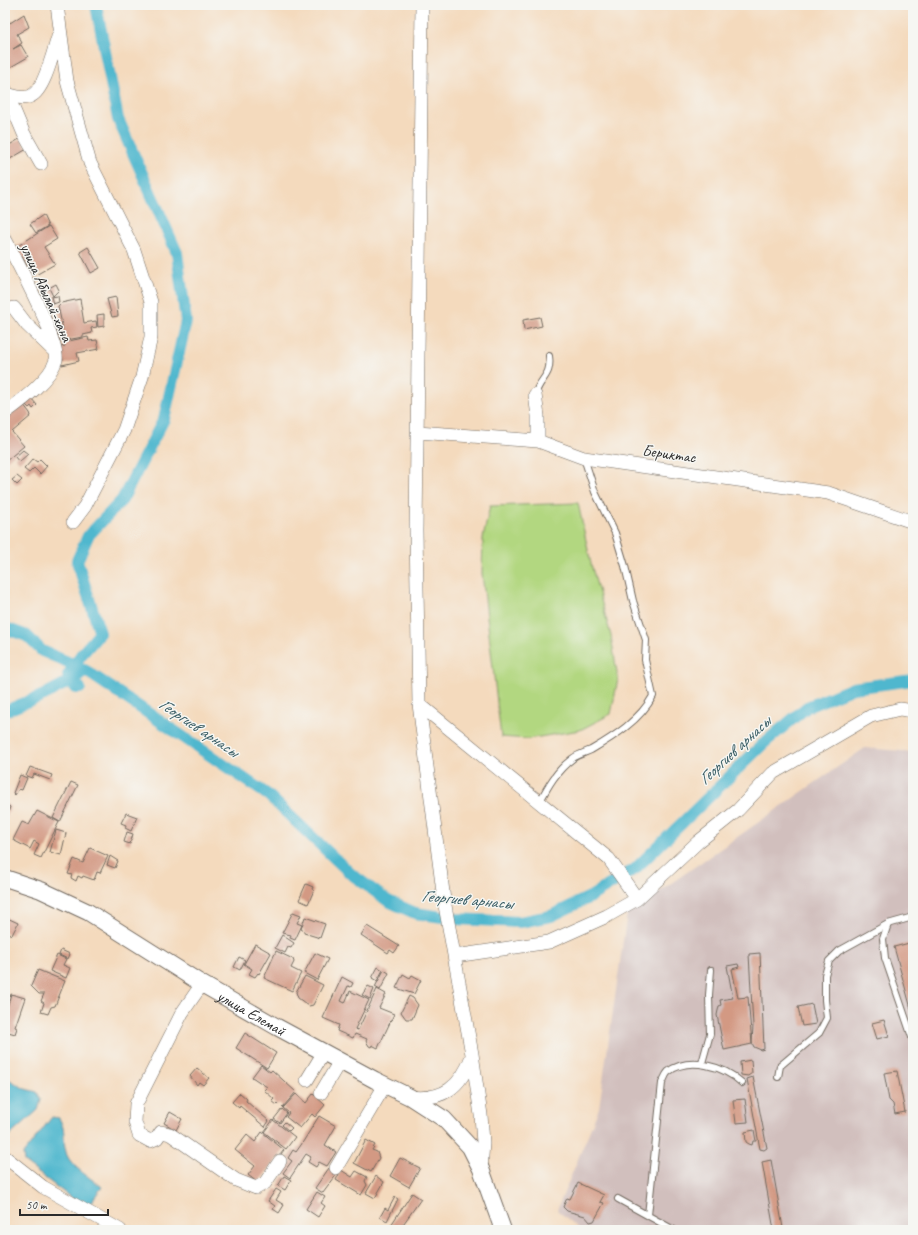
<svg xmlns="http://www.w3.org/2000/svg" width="918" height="1235" viewBox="0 0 918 1235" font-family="Caveat,sans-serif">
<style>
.industrial{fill:#d1bfbd}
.green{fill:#b2d780;stroke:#6e8156}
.water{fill:#50b7ce;stroke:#3e717c}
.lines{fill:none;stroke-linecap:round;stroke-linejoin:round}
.canal{stroke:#50b7ce;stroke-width:12}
.building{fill:#d39983}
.service-casing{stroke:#71685e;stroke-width:8}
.minor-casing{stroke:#71685e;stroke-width:14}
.tertiary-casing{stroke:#71685e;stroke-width:18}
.service{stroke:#fff;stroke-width:6}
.minor{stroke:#fff;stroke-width:13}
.tertiary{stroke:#fff;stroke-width:16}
.labels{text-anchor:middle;stroke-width:3;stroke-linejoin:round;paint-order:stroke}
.street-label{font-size:16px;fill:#2b2b2b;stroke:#f6f6f2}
.water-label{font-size:17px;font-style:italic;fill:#385c64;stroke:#f6f6f2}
</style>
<rect width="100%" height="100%" fill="#f6f6f2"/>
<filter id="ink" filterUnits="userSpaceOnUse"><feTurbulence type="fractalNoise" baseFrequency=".025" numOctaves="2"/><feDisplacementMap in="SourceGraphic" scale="8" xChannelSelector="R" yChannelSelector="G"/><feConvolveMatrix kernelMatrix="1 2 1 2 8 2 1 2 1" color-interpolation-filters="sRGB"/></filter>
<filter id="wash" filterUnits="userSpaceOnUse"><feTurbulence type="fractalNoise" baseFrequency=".012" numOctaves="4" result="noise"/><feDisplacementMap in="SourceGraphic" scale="16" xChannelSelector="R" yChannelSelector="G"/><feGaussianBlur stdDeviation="0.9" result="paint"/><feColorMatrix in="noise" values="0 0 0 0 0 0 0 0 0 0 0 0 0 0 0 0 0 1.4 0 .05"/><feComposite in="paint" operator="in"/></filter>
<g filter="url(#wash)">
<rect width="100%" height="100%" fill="#f4dabd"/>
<path class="industrial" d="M865 748 913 752V1230H581L557 1210 599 1108 627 914Z"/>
<path class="green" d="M578 503 591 564 611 636 618 679 611 714 580 730 528 739 501 737 482 573 483 538 490 506Z"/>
<path class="water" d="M5 1077 25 1089 37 1092 41 1100 38 1110 5 1140Z
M52 1117 59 1118C67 1132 62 1138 66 1152 69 1166 91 1178 102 1187L88 1206 78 1203 24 1162 23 1154Z"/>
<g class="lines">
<path class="canal" d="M5 628 27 636 42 651 75 665 88 672 268 795 350 873 388 901 415 913 456 919 520 922 551 916 590 897 635 869 763 744 807 707 853 688 913 680
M80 688H76L68 675 81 655 100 633 77 561 88 536 122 500 164 419 186 321 177 253 118 119 96 5
M5 711 44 695 79 676"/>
</g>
<g id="blocks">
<path class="building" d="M24 14 29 27 17 34 22 43 13 49 21 45 28 57 9 68 5 62V19L7 18 10 23Z
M21 138 27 149 5 162 6 147Z
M43 215 48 226 36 233 30 224Z
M49 226 57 239 44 247 55 264 34 276 16 247Z
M88 247 100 268 91 273 80 252Z
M56 284 59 290 53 296 49 288Z
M58 296 59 302 53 304 51 297Z
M116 297 118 316 112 317 107 299Z
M80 299 84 323 96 321 97 327 91 328 92 333 83 335V337L60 341 57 330 63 329 58 306 61 303Z
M104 314V326L98 327 97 315Z
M540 317 542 326 524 330 523 320Z
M88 337 89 341 97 340 99 349 77 353 79 361 62 365 61 361 63 360 60 347 65 346 64 342Z
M31 398 37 405 33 409 31 406 29 408 25 404Z
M23 404 30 413 31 416 12 432 24 446 6 461 5 419Z
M23 450 28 454 19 462 15 457Z
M33 459 37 462 40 459 47 466 40 474 34 468 29 473 24 469Z
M17 476 22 480 17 485 12 480Z
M30 767 52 775 50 780 34 774 32 778 26 776Z
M20 775 27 778 22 790 19 789 15 795 13 793Z
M71 782 78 785 60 822 53 818Z
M5 803 10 807 5 821Z
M37 811 59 822 41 858 34 855 39 844 34 841 30 849 13 840 22 822 29 825Z
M126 813 137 817 131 831 125 828 126 825 121 823Z
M56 830 66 833 61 855 50 852Z
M127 832 133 834 130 844 124 842Z
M90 848 108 856 100 873 97 872 94 880 83 876 82 878 78 876 76 881 71 878 72 875 68 874 74 859 83 863Z
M110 856 118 861 115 868 107 865Z
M306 884 313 887 312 889 314 890 308 904 299 900Z
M293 912 301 915 297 923 302 925 295 940 290 938 291 935 282 933Z
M5 917 18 923 12 935 5 932Z
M305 917 325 924 320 938 304 933V931L301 929Z
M367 926 399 946 394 953 390 950 388 953 361 935Z
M282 935 294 943 291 948 288 947 285 953 275 948Z
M913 942V1016L894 947Z
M255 944 271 953 259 974 258 973 255 977 249 974 252 969 244 964Z
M61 950 70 954 68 959 59 955Z
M276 951 293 959 294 962 291 968 301 973 292 991 264 978Z
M315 953 328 959 317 980 304 973Z
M760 953 764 1049 761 1050 754 1047 752 1043 753 1026 749 954Z
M57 955 66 959 63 965 70 968 66 978 50 971Z
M239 957 245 960 240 970 234 967Z
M738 964 739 967 732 969 738 998 748 997 752 1044 724 1050 717 1015 719 1006 721 1005 720 1000 733 998 727 966Z
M378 967 383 970 377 981 372 978Z
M38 970 65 981 55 1006 51 1007 48 1014 41 1012 44 1003 41 1001 44 994H39L31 986Z
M384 970 389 973 380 990 375 987Z
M403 974 410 978 412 975 421 980 414 994 396 988Z
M305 976 323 985 313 1005 309 1006 298 998 296 992Z
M342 977 353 983 351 987 348 986 341 1001 345 1003 350 991 369 1000 355 1029 358 1030 377 989 386 994 379 1008 394 1014 378 1048 372 1045 371 1047 369 1046 366 1041 367 1039 355 1034 353 1038 337 1031 339 1025 323 1018Z
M368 986 374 989 370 999 362 995Z
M11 994 25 998 15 1027 17 1028 15 1034 5 1031V1014Z
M409 996 413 998 418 1005 412 1019H406L401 1012Z
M812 1004 816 1024 802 1026 798 1007Z
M884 1020 889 1036 877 1039 872 1023Z
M245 1033 276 1053 267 1068 236 1048Z
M751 1060 752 1073 748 1076 741 1075 740 1062Z
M261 1065 270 1072 272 1070 296 1092 283 1107 279 1103 277 1105 272 1101 274 1099 264 1090 267 1087 252 1077Z
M197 1068 209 1078 203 1085 199 1082 197 1085 190 1076Z
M897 1071 905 1112 895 1114 893 1104 889 1100 884 1073Z
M753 1077 767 1148 764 1150 760 1149 747 1079Z
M240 1093 247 1099 246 1101 269 1121 265 1127 240 1106 239 1108 232 1102Z
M296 1094 306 1103 313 1094 325 1105 315 1117 312 1114 300 1128 286 1117 289 1113 283 1108Z
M745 1099 748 1122 736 1123 733 1100Z
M282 1109 287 1113 280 1123 274 1119Z
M170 1112 182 1119 176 1130 164 1123Z
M319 1116 336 1126 325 1145 336 1152 327 1166 319 1162 316 1167 308 1162 311 1157 306 1154 290 1178 283 1173 292 1161 288 1158 293 1150 296 1152 301 1145Z
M273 1120 295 1137 286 1149 264 1132Z
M285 1122 292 1128 289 1131 282 1125Z
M754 1130 756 1141H753L752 1145 749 1144 746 1142 745 1132Z
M262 1132 284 1150 258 1183 248 1175 255 1166 235 1150 247 1135 255 1142Z
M366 1140 375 1145 372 1150 377 1152 379 1158 371 1172 354 1163Z
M400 1158 420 1168 409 1187 390 1176Z
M771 1160 783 1228H785L786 1230H774L762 1162Z
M329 1168 337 1174 323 1193 315 1188Z
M341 1170 352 1177 356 1171 367 1177 365 1181 367 1185 361 1195 336 1180Z
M284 1176 291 1180 285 1190 278 1186Z
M376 1176 384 1182 375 1198 366 1193Z
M578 1183 604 1195 600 1202 604 1203 594 1221 590 1222 585 1216 567 1211 563 1207 567 1198 570 1199Z
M276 1189 281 1192 276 1200 284 1205 279 1213 273 1209 275 1206 268 1201Z
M317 1192 325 1197 321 1203 325 1206 318 1217 306 1209Z
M412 1193 421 1199 399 1230 391 1225Z
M395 1197 398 1199 387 1221 380 1217 385 1208 388 1210Z"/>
</g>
</g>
<g filter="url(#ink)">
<use href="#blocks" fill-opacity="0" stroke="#71685e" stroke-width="1"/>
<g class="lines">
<g class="service-casing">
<path id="service" d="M535 395C540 377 552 377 549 356
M539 803C548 786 557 770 572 759 578 754 585 753 591 750 615 736 640 720 653 696L645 660 646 640 633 601 625 566 615 533 595 492 584 458
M913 917 888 924 883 939 885 958 913 1040
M702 1063 710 1034 709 995 711 970
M778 1077 780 1066 819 1033 827 1018 825 1000V975L829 961 839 951 888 924
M618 1199 674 1230
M648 1215 662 1083C664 1080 665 1075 668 1072 689 1056 724 1066 742 1083"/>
</g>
<g class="minor-casing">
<path id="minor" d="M57 5 67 81 90 163 134 250 151 302V337L142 377 124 430 85 506 73 522
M422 5 416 531 419 704 444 900 472 1054 481 1115 483 1143 481 1169
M5 89 24 134 41 164
M7 94C14 96 24 100 31 96 45 90 54 48 59 34
M5 239C15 258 61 344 56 360 50 380 21 401 5 413
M14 308 27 325 53 350
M535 395 538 416V441
M418 432 538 441 584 458 828 493 913 522
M419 704 609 859 637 899
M455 956 549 942 607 916 637 899 698 842 738 810 773 773 871 716 900 709 913 711
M202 984 182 1013 136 1104 135 1122 139 1135 150 1141 157 1138 161 1132 170 1134 236 1180 256 1188 265 1183 280 1161
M307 1080 324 1052
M321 1093 340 1061
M410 1097C443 1101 461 1087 472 1056
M5 1157 43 1187 120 1230
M336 1168 385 1085"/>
</g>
<g class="tertiary-casing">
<g id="tertiary">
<path id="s1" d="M5 878 41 890 88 912 202 984 277 1027 375 1080 410 1097 444 1119 470 1147 481 1169 503 1230"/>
</g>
</g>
<use href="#service" class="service"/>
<use href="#minor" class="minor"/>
<use href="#tertiary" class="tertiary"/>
</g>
</g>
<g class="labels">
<g class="street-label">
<text transform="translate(47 292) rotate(66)" y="6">улица Абылай-хана</text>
<text transform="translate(669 453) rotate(8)" y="6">Бериктас</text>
<text dy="6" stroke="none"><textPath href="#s1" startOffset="282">улица Елемай</textPath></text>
</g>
<g class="water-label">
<text transform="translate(199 727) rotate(34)" y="6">Георгиев арнасы</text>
<text transform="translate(734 750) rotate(-43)" y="6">Георгиев арнасы</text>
<text transform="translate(467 899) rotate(5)" y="6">Георгиев арнасы</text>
</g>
</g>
<rect width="918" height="1235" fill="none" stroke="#f6f6f2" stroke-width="20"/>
<path d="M20 1209v6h88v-6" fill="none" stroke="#2b2b2b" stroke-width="2"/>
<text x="26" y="1209" font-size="12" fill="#2b2b2b" stroke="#f6f6f2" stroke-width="3" paint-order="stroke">50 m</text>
</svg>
